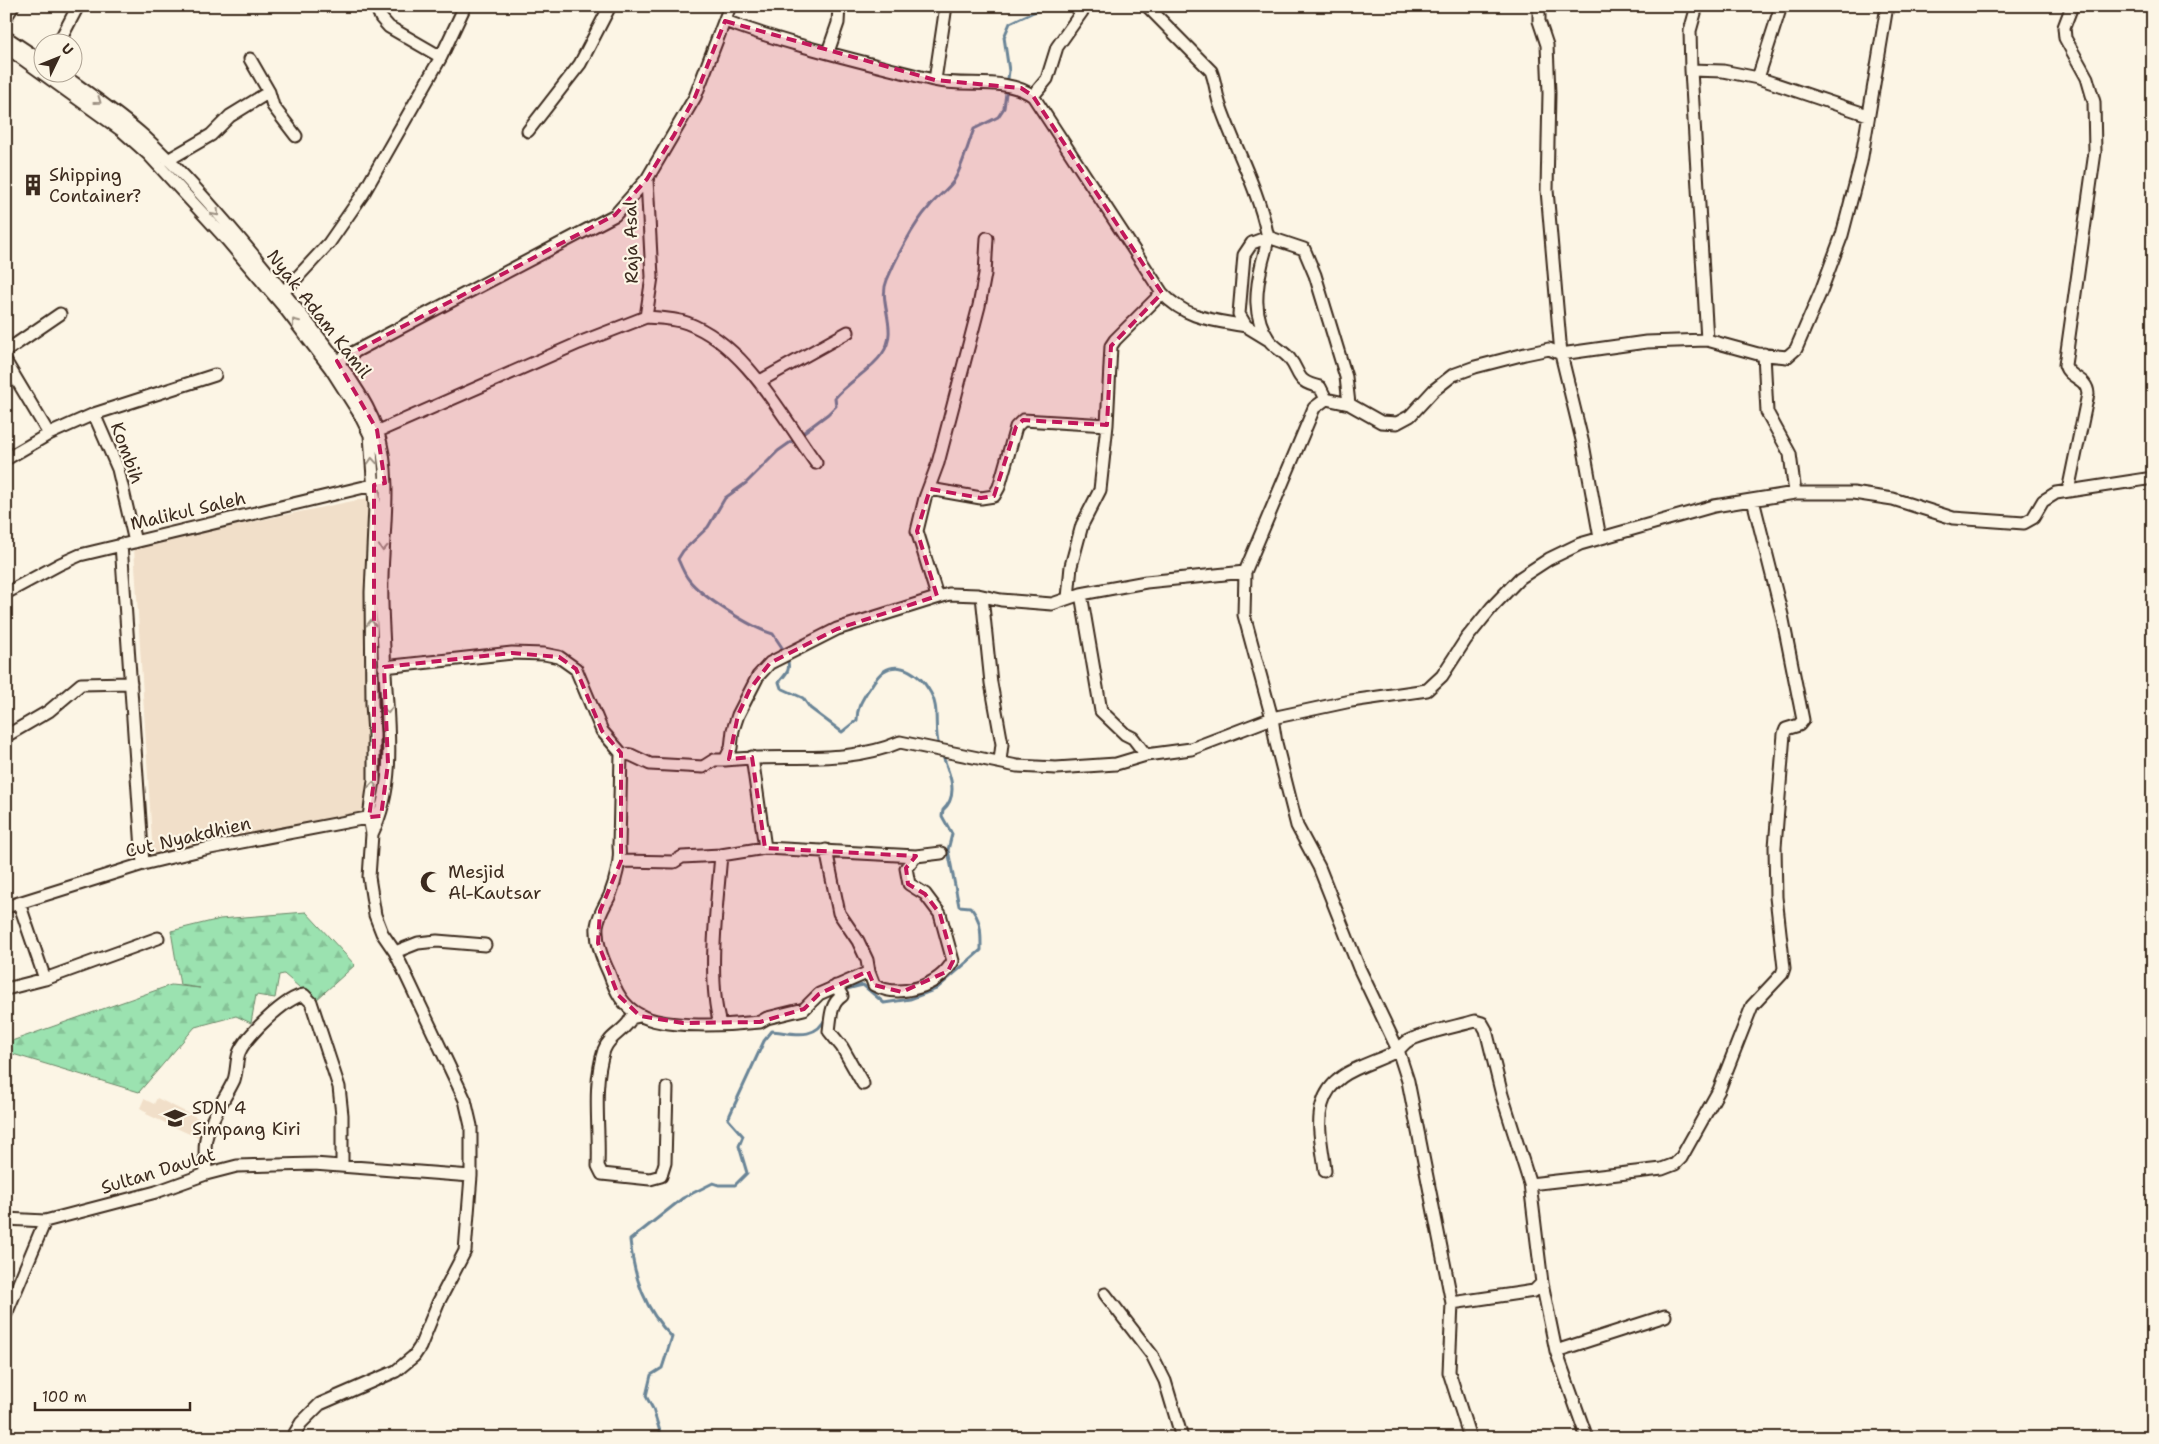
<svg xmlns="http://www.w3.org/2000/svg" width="2159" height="1444" viewBox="0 0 2159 1444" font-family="'Shantell Sans',sans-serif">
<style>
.built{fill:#f1dfc9}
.forest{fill:url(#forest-firs);stroke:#6b8667}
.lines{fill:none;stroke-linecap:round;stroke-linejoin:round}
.stream{stroke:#6a8597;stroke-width:3}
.minor-casing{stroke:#3b2a1e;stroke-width:15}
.minor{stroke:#fcf5e5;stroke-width:11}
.oneway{stroke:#9c9082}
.marked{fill:#c2185b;fill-opacity:0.2;stroke:#c2185b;stroke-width:4;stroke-dasharray:10 6;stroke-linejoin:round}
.labels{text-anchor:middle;stroke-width:4.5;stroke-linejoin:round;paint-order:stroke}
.poi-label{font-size:18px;fill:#3b2a1e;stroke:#fcf5e5;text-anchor:start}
.street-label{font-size:18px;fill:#3b2a1e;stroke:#fcf5e5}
</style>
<defs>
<pattern id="forest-firs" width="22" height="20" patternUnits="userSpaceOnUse" patternTransform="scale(1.25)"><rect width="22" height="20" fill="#9be2b0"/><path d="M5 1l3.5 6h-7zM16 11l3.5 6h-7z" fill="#86c297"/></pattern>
</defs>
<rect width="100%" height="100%" fill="#fcf5e5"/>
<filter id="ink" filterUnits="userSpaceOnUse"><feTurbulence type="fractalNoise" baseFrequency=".02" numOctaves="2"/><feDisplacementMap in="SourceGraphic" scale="10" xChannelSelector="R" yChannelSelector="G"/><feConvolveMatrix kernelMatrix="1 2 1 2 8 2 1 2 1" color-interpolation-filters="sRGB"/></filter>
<g filter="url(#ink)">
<path class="built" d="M382 495 378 612V810L153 857 134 549 236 525Z
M157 1098 204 1121 198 1138 146 1114 147 1112 140 1108 144 1099 154 1104Z"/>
<path class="forest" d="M306 912 355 965 315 1001 284 974 279 975 275 998 256 995 251 1023 236 1016 195 1027 139 1092 6 1052V1043L171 985 200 988 180 985 171 931 220 919Z"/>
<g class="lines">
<path class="stream" d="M800 435 828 414 836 406 835 398C848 382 870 371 882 354 900 329 877 303 887 280 896 258 913 225 929 207 936 198 946 191 953 182 962 169 968 144 974 129L998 117 1004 108 1009 71 1004 37 1010 23 1038 10 1042 6
M785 652 773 634C752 628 702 597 689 580 684 574 681 566 678 559L683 551 708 527 725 498 746 483 778 451 795 439
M787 658C791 670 787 673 779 682L781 688 803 698 810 708 842 732 857 720C857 708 861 702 867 692 872 685 877 675 884 671 901 660 921 676 929 690 941 708 933 728 939 746
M827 1011C829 991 846 989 863 985L884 1003 910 999 936 989 981 950C981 934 982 920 970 907L959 906 948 850 952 834 942 816 943 810C960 795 949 772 942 754
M662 1438 653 1409 646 1396 651 1375 662 1368 672 1337C645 1310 634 1278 630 1240L683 1198 713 1183 719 1185H735L747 1173 739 1146 743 1136 728 1119 764 1041 772 1031C793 1033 816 1041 826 1017"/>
<g class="minor-casing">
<path id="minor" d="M376 6 381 18 389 27 441 57
M1147 6 1211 71C1216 83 1216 96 1221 108 1236 150 1258 189 1267 233 1269 242 1264 254 1262 263 1256 289 1252 316 1269 340 1274 347 1283 351 1289 358 1302 374 1294 381 1320 387L1326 399
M1539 6V21L1547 45 1549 93 1547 190 1561 354 1583 444 1600 538
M6 17 13 6
M725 21C792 46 864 62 933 80 967 88 1004 76 1033 96L1047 79 1057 47 1086 6
M6 37 42 61
M59 42 78 6
M6 47 121 130 149 155 227 240 283 306 331 369 359 413 370 435 375 506 371 592 372 704 374 734V781L369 817 372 834 369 877 375 915 382 933 395 952 465 1100 471 1126V1176L465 1251 438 1303 420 1347 414 1356 396 1371 320 1404 301 1423 292 1438
M828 52 838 23 839 6
M250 59 269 92 273 106 296 136
M1691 70 1690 31 1697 6
M59 72C88 93 118 113 145 137 201 189 259 261 307 322 331 353 364 392 377 430 393 476 383 530 382 577 381 601 383 625 384 649 385 709 400 777 372 834
M1758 78 1781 6
M935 80 946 6
M1033 96 1162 293C1186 319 1213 320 1246 326
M528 131 580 64 610 6
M168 160 211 135 230 116 269 92
M280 296 329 243 363 194 441 57 465 6
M646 317C659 318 674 318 687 323 746 345 781 415 816 463
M1269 340 1246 326 1239 314 1244 255 1252 243 1268 237 1304 249 1315 275 1346 377 1349 404
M1707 340 1691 70 1723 71 1758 78 1868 115
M6 351 60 314
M1764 354 1767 412 1790 454 1795 493
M337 361 615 215 647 179
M6 362 49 434
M760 381 848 332
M94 414 215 375
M372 434 579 343 646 317 652 277 647 179 695 97 730 6
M6 459 49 434 94 414 118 469 135 542
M930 489 981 498 994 496 999 487 1016 427 1023 420 1107 425
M2068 491 2088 394C2087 377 2069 379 2065 365L2095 152 2094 102 2087 78 2065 38 2064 27 2072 6
M121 544 143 864
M6 593 60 564 80 555 381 483
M1081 594 1101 711 1125 734 1133 738 1146 755
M937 596 917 531 925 498 938 463 979 306 985 274 987 238
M982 596 991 683 1002 744 1000 761
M1068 598 1071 566 1082 525 1100 490 1107 425 1111 346 1115 340 1162 293
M384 667 512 653 544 654 559 657 576 669 602 731 621 753 631 755 650 764 703 767 714 760H725L731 748 733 730 738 715 758 676 770 663 837 629 949 594 978 595 1001 600 1052 604 1081 594 1146 582 1245 572 1314 408 1326 399 1349 404 1381 422 1397 423 1410 416 1434 390 1453 375 1475 367 1525 354 1549 349 1561 354 1646 342 1707 340 1758 354 1787 357 1796 349 1821 291 1842 235 1861 162 1887 6
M6 736 49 711 81 684 131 683
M621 753 619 847C621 860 615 882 610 895 605 906 599 913 597 926 596 943 602 958 609 973 615 990 623 1007 640 1015 663 1029 732 1025 760 1022L767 1018 804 1009 819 994 869 972 867 960 858 941 839 913 826 850
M752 757 765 848
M725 760C784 753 845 766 900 742L1017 766 1056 768 1116 764 1146 755 1191 749 1272 718 1244 615 1245 572
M621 861 674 862 682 857 721 855 765 848 916 856 941 853
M19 903 45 979
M6 907 143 864 205 849 377 816
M395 952 418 943 437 941 485 945
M869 972 874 985C900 999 939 986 953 961L940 914 925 894 909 884 906 868 916 856
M836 986 842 996C830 1004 831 1018 829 1031L842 1047 863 1084
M6 989 45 979 158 938
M640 1016 631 1018C626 1031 610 1034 604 1050 592 1087 600 1128 598 1166L602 1174 650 1179 661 1176 665 1163 667 1088
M720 1024C707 978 717 904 721 855
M1325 1171C1323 1150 1316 1126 1322 1105 1331 1070 1369 1066 1397 1051 1401 1048 1404 1043 1408 1041 1422 1033 1458 1026 1475 1021L1482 1023 1486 1030 1502 1095 1530 1184 1542 1283 1556 1351 1587 1438
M206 1174C206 1161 203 1147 207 1135 212 1115 225 1099 234 1080 237 1071 236 1062 239 1053 245 1037 286 997 304 995L311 1002 339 1087 342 1115V1165
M1530 1184 1662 1169 1675 1164 1681 1158 1719 1090 1752 1006 1782 974 1784 968 1776 897 1775 847 1784 734 1786 729 1799 725 1803 720 1782 615 1753 500
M6 1219 45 1221 156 1192 206 1174 237 1166 314 1164 471 1176
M1105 1294 1152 1355 1165 1381 1182 1438
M1452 1303 1534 1291 1542 1283
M6 1314 45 1221
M1556 1351 1665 1316
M1470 1438 1449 1372 1452 1303 1408 1081 1398 1050 1359 968 1319 867 1297 826 1276 743 1272 718 1351 701 1427 690 1442 676 1466 639 1492 607 1520 578 1549 559 1580 544 1714 506 1795 493H1853L1893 499 1953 518 2024 523 2033 518 2043 501 2056 493 2153 478"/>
</g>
<use href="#minor" class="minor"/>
</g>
<defs><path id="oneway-chevron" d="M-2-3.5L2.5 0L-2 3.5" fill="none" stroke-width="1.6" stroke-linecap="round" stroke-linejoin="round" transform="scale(1.25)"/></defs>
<g class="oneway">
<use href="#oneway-chevron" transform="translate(98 101) rotate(36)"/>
<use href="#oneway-chevron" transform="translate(216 213) rotate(48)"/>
<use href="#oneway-chevron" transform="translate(295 322) rotate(-128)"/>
<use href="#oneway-chevron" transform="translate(372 461) rotate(-94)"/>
<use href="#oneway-chevron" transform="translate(383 548) rotate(93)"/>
<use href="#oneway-chevron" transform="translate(371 623) rotate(-90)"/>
<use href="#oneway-chevron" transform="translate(388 710) rotate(86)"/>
<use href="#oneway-chevron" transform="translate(373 785) rotate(-83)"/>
</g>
</g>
<path class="marked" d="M725 21 935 80 1021 88 1033 96 1162 293 1111 346 1107 425 1023 420 1016 427 994 496 981 498 930 489 917 531 937 596 837 629 770 663 750 689 738 715 729 759 752 757 765 848 916 856 906 868 908 884 925 894 940 914 953 961 948 971 902 992 874 985 868 971 819 994 804 1009 760 1022 683 1023 640 1016 618 995 598 943 600 911 621 861V753L602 731 576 669 559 657 512 653 384 667 388 764 381 816 369 817 374 781V485L385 483 377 430 337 361 615 215 647 179 674 135 695 97Z"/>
<defs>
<g id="building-bare" transform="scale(1.725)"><path d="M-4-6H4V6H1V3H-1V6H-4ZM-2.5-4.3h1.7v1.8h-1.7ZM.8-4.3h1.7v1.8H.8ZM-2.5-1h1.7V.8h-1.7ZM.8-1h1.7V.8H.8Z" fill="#3b2a1e" stroke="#fcf5e5" stroke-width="2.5" paint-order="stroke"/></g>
<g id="mosque-bare" transform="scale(1.725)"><path d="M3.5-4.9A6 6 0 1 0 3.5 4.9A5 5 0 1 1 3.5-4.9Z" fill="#3b2a1e" stroke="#fcf5e5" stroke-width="2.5" paint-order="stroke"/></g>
<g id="school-bare" transform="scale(1.725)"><path d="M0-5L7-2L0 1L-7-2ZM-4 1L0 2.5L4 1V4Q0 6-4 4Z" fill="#3b2a1e" stroke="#fcf5e5" stroke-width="2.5" paint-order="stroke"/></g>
</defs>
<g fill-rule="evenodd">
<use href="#building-bare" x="33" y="185"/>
<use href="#mosque-bare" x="431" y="882"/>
<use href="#school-bare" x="175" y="1118"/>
</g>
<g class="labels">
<g class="poi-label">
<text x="49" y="181">Shipping<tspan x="49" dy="21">Container?</tspan></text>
<text x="448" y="878">Mesjid<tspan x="448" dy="21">Al-Kautsar</tspan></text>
<text x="192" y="1114">SDN 4<tspan x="192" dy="21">Simpang Kiri</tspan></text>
</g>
<g class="street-label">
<text transform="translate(631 242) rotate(-91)" y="6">Raja Asal</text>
<text transform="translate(319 314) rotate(52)" y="6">Nyak Adam Kamil</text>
<text transform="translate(127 453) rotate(70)" y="6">Kombih</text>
<text transform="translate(188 511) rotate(-13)" y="6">Malikul Saleh</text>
<text transform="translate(188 837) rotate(-13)" y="6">Cut Nyakdhien</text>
<text transform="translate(158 1171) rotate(-17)" y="6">Sultan Daulat</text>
</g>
</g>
<rect width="2159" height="1444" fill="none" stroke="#fcf5e5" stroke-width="25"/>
<rect x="12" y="12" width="2134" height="1419" fill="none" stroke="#3b2a1e" stroke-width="2" filter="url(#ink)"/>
<g transform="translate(58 58) rotate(47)"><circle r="24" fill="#fcf5e5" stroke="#afa495"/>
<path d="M0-4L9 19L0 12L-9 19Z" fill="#3b2a1e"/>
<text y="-8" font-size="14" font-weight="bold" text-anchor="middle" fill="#3b2a1e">U</text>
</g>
<path d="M35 1402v8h155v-8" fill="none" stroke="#3b2a1e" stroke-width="2.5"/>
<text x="42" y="1402" font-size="15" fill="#3b2a1e" stroke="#fcf5e5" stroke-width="4" paint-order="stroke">100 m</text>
</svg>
